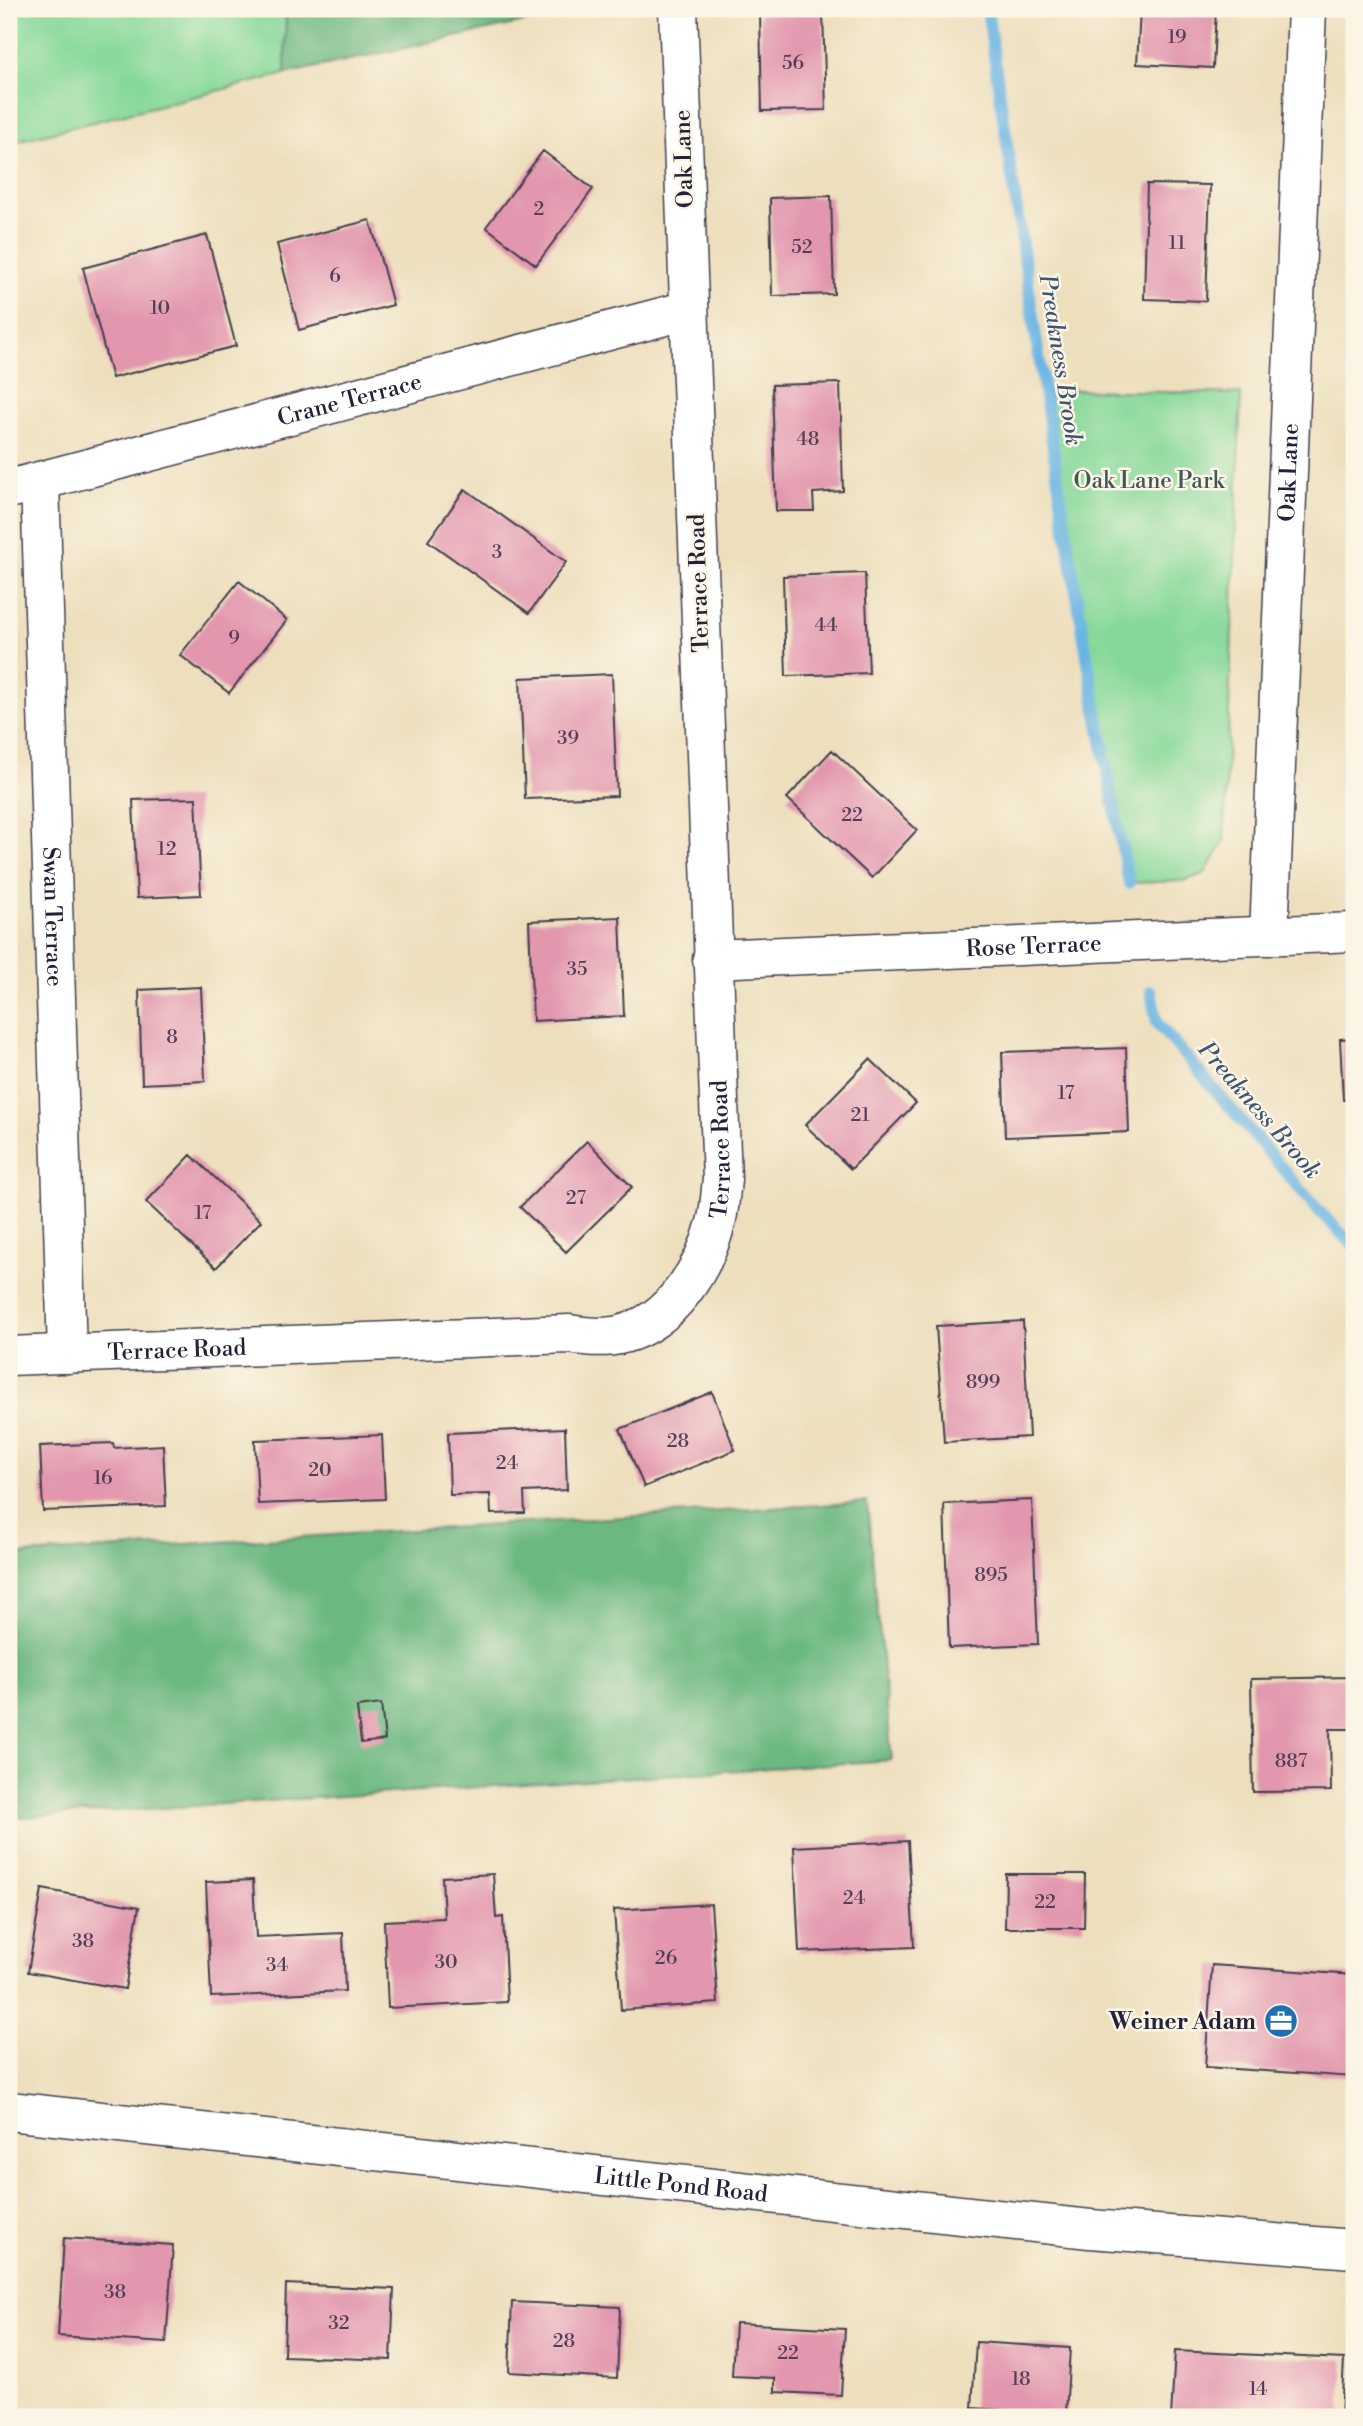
<svg xmlns="http://www.w3.org/2000/svg" width="1363" height="2426" viewBox="0 0 1363 2426" font-family="'Libre Bodoni',serif">
<style>
.green{fill:#85d89a;stroke:#547d6a;stroke-width:2}
.forest{fill:#6cb882;stroke:#476d5e;stroke-width:2}
.lines{fill:none;stroke-linecap:round;stroke-linejoin:round}
.stream{stroke:#6ab5e3;stroke-width:12}
.building{fill:#e297ae}
.street-casing{stroke:#403e4e;stroke-width:41}
.street{stroke:#fff;stroke-width:38}
.labels{text-anchor:middle;stroke-width:5;stroke-linejoin:round;paint-order:stroke}
.number-label{font-size:19px;fill:#523f58}
.street-label{font-size:23px;fill:#22223b;stroke:#fcf5e5}
.park-label{font-size:23px;fill:#405958;stroke:#fcf5e5}
.poi-label{font-size:23px;font-weight:bold;fill:#22223b;stroke:#fcf5e5;text-anchor:end}
.water-label{font-size:24px;font-style:italic;fill:#3b5576;stroke:#fcf5e5}
</style>
<rect width="100%" height="100%" fill="#fcf5e5"/>
<filter id="ink" filterUnits="userSpaceOnUse"><feTurbulence type="fractalNoise" baseFrequency=".0143" numOctaves="2"/><feDisplacementMap in="SourceGraphic" scale="14" xChannelSelector="R" yChannelSelector="G"/><feConvolveMatrix kernelMatrix="1 2 1 2 8 2 1 2 1" color-interpolation-filters="sRGB"/></filter>
<filter id="wash" filterUnits="userSpaceOnUse"><feTurbulence type="fractalNoise" baseFrequency=".00686" numOctaves="4" result="noise"/><feDisplacementMap in="SourceGraphic" scale="28" xChannelSelector="R" yChannelSelector="G"/><feGaussianBlur stdDeviation="1.57" result="paint"/><feColorMatrix in="noise" values="0 0 0 0 0 0 0 0 0 0 0 0 0 0 0 0 0 1.4 0 .05"/><feComposite in="paint" operator="in"/></filter>
<g filter="url(#wash)">
<rect width="100%" height="100%" fill="#eddfbd"/>
<path class="green" d="M9 9H286L285 74 9 143Z
M1043 389 1241 394 1224 843 1204 874 1183 881 1129 883 1103 750Z"/>
<path class="forest" d="M286 9H584L285 74Z
M867 1502 892 1760 9 1818V1555Z"/>
<g class="lines">
<path class="stream" d="M987 9C1031 301 1071 593 1129 883
M1151 991 1157 1023 1319 1211 1354 1246"/>
</g>
<g id="blocks">
<path class="building" d="M1140 9H1216L1213 68 1137 64Z
M823 12 826 110 762 111 760 13Z
M543 151 593 189 536 265 486 227Z
M1147 184 1210 185 1206 301 1144 299Z
M831 196 834 294 772 296 770 198Z
M370 220 393 305 299 330 277 244Z
M207 235 236 346 112 378 83 268Z
M840 383 843 491 813 493 814 511H776L772 385Z
M465 489 566 562 529 613 428 541Z
M865 573 869 673 786 676 783 576Z
M239 581 287 620 229 693 180 655Z
M612 674 617 796 525 799 520 678Z
M832 750 917 830 872 878 787 798Z
M196 798 201 895 137 898 133 800Z
M620 917 624 1016 533 1021 529 921Z
M201 987 205 1081 142 1084 139 990Z
M1354 1038V1099L1343 1100 1340 1039Z
M1126 1048 1129 1132 1005 1137 1002 1052Z
M870 1059 916 1103 851 1169 805 1125Z
M587 1141 632 1187 566 1252 520 1207Z
M191 1155 261 1221 216 1268 146 1202Z
M1023 1321 1029 1437 944 1442 936 1326Z
M712 1392 735 1450 644 1487 620 1429Z
M565 1428 567 1490 524 1492 525 1513 491 1514 490 1494 450 1495 448 1433Z
M382 1435 385 1499 258 1504 255 1440Z
M113 1443 114 1448 163 1445 166 1506 43 1511 40 1446Z
M1032 1500 1038 1644 949 1648 944 1504Z
M1351 1677 1353 1729H1330L1331 1791 1253 1792 1251 1679Z
M381 1704 385 1740 361 1743 357 1707Z
M908 1841 914 1947 799 1952 794 1847Z
M493 1874 496 1918 503 1917 507 2002 388 2008 384 1921 444 1918 442 1877Z
M1006 1874H1085L1084 1928H1005Z
M253 1880 256 1937 343 1933 345 1991 211 1997 206 1882Z
M42 1889 139 1907 125 1989 28 1972Z
M711 1904 718 2003 621 2010 614 1910Z
M1212 1965 1354 1975V2077L1205 2067Z
M64 2238 173 2245 166 2343 58 2336Z
M286 2284 394 2289 391 2360 284 2356Z
M512 2302 620 2307 617 2378 509 2372Z
M735 2323 845 2329 841 2395 775 2392V2378L732 2376Z
M976 2342 1070 2348 1066 2414 972 2408Z
M1175 2351 1344 2359 1341 2417H1171Z"/>
</g>
</g>
<g filter="url(#ink)">
<use href="#blocks" fill-opacity="0" stroke="#403e4e" stroke-width="2"/>
<g class="lines">
<g class="street-casing">
<g id="street">
<path id="s1" d="M40 481 67 1354"/>
<path id="s2" d="M9 489 688 310"/>
<path id="s3" d="M1269 936 1307 9"/>
<path id="s4" d="M712 959 1354 932"/>
<path id="s5" d="M9 1356 569 1334C587 1337 606 1339 623 1334 671 1321 704 1269 716 1223 720 1209 720 1194 722 1180L678 9"/>
<path id="s6" d="M9 2111 1090 2229 1354 2249"/>
</g>
</g>
<use href="#street" class="street"/>
</g>
</g>
<defs>
<g id="office-disc" transform="scale(1.75)"><circle r="9.5" fill="#1f6fb2" stroke="#fcf5e5"/><path d="M-6-3h4V-5.5h4V-3h4V5H-6ZM-1-4.5V-3h2v-1.5ZM-6 0V1H6V0Z" fill="#fff"/></g>
</defs>
<g fill-rule="evenodd">
<use href="#office-disc" x="1281" y="2021"/>
</g>
<g class="labels">
<g class="number-label">
<text x="1177" y="43">19</text>
<text x="793" y="69">56</text>
<text x="539" y="215">2</text>
<text x="1177" y="249">11</text>
<text x="802" y="253">52</text>
<text x="335" y="282">6</text>
<text x="160" y="314">10</text>
<text x="808" y="445">48</text>
<text x="497" y="558">3</text>
<text x="826" y="631">44</text>
<text x="234" y="644">9</text>
<text x="568" y="744">39</text>
<text x="852" y="821">22</text>
<text x="167" y="855">12</text>
<text x="577" y="975">35</text>
<text x="172" y="1043">8</text>
<text x="1066" y="1099">17</text>
<text x="860" y="1121">21</text>
<text x="576" y="1204">27</text>
<text x="203" y="1219">17</text>
<text x="983" y="1388">899</text>
<text x="678" y="1447">28</text>
<text x="507" y="1469">24</text>
<text x="320" y="1476">20</text>
<text x="103" y="1484">16</text>
<text x="991" y="1581">895</text>
<text x="1291" y="1767">887</text>
<text x="854" y="1904">24</text>
<text x="1045" y="1908">22</text>
<text x="83" y="1947">38</text>
<text x="666" y="1964">26</text>
<text x="446" y="1968">30</text>
<text x="277" y="1971">34</text>
<text x="115" y="2298">38</text>
<text x="339" y="2329">32</text>
<text x="564" y="2347">28</text>
<text x="788" y="2359">22</text>
<text x="1021" y="2385">18</text>
<text x="1258" y="2395">14</text>
</g>
<g class="street-label">
<text transform="translate(683 159) rotate(-92)" y="8">Oak Lane</text>
<text dy="8" stroke="none"><textPath href="#s2" startOffset="352">Crane Terrace</textPath></text>
<text dy="8" stroke="none"><textPath href="#s3" startOffset="464">Oak Lane</textPath></text>
<text transform="translate(698 583) rotate(-92)" y="8">Terrace Road</text>
<text dy="8" stroke="none"><textPath href="#s1" startOffset="436">Swan Terrace</textPath></text>
<text dy="8" stroke="none"><textPath href="#s4" startOffset="322">Rose Terrace</textPath></text>
<text dy="8" stroke="none"><textPath href="#s5" startOffset="840">Terrace Road</textPath></text>
<text dy="8" stroke="none"><textPath href="#s5" startOffset="168">Terrace Road</textPath></text>
<text dy="8" stroke="none"><textPath href="#s6" startOffset="676">Little Pond Road</textPath></text>
</g>
<g class="park-label">
<text x="1149" y="488">Oak Lane Park</text>
</g>
<g class="poi-label">
<text x="1256" y="2029">Weiner Adam</text>
</g>
<g class="water-label">
<text transform="translate(1061 360) rotate(81)" y="8">Preakness Brook</text>
<text transform="translate(1260 1110) rotate(49)" y="8">Preakness Brook</text>
</g>
</g>
<rect width="1363" height="2426" fill="none" stroke="#fcf5e5" stroke-width="35"/>
</svg>
